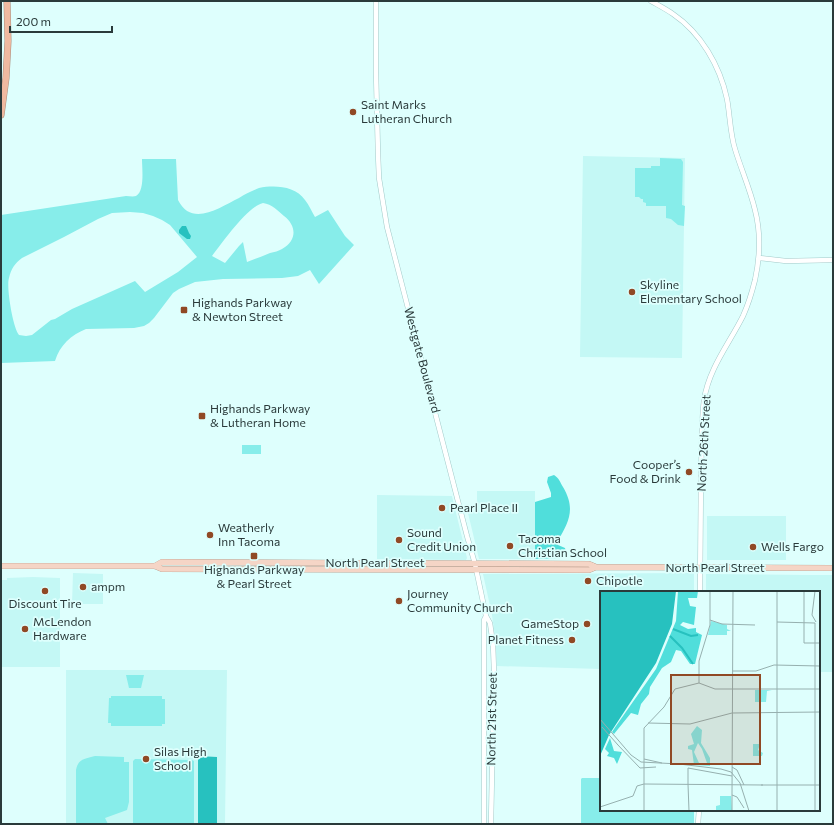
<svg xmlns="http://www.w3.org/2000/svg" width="834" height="825" viewBox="0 0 834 825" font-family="Commissioner,sans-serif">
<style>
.built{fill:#c4f8f5}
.green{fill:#87edea;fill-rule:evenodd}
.forest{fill:#50dedb}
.water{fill:#27c1bf}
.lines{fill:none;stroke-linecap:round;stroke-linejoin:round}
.secondary-casing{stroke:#a2cac9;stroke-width:5.5}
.primary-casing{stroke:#aa8d7c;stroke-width:6}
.highway-casing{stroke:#aa8d7c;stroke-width:7}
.secondary{stroke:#fff;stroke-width:4.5}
.primary{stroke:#f5d5c6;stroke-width:5.5}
.highway{stroke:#efb9a0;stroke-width:6}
.poi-dot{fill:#904925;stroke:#defffd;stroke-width:1.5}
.labels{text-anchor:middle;stroke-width:3.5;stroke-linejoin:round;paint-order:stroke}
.poi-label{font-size:12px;fill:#2a3a3a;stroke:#defffd;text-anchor:start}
.street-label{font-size:12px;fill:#2a3a3a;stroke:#defffd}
.inset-river{fill:none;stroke:#27c1bf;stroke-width:2}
.inset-road{fill:none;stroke:#96b0af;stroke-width:1}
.view{fill:#904925;fill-opacity:0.15;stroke:#904925;stroke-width:2}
.inset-edge{fill:none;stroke:#2a3a3a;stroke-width:2}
</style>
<rect width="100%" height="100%" fill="#defffd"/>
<path class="built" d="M583 156 685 158 682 358 580 357Z
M477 491H535V559H479L468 513 477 512Z
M377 495 452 496 467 558 466 560 377 559Z
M707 516H786V560H707Z
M73 573 103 574V604H72Z
M694 573V592H601V669L497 666 495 637 492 615 483 574Z
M706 574 808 575H833V672H819V592H706Z
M33 577 60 578V667H1V580H7V578Z
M66 670H227L225 824H66Z"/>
<path class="green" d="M660 158 681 159 683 162 682 205 685 206 684 226 678 225 671 219 666 218V206H646V203L643 202V199H641L639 197H635V168H651V166H660Z
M142 159H176L178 200C192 228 220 207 239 198 245 194 252 191 259 188 275 185 295 186 305 200 309 205 312 212 315 217L328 210 345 236 354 245 319 284 310 270 298 276 282 278 223 279 195 282 179 289 173 293 154 318 149 323 144 326 134 328 86 329C71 335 60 345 55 361L1 363V215L126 196C129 196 133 197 136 196 145 191 142 168 142 159ZM263 203C272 204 278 211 284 216 297 226 297 241 282 249 279 251 274 252 270 253 263 256 255 259 247 262L243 242 239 246 225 263 212 256C223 242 247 207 263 203ZM130 212 143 213 153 216 162 220 170 225 197 257 178 272 145 292 135 281 72 309 55 319 51 320 32 335 26 336 19 335C13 328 6 287 9 278 11 269 15 263 22 258L64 237 98 219 112 213Z
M242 445H261V454H242Z
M126 675H144L141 688H129Z
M111 696H162V699H165V724H162V726H111V723H108L109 698H111Z
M95 756 124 757V762H129V802L127 810 105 818 108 824H76V770C78 759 84 759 95 756Z
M135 759 192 760 194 761V824H133V761Z
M582 778H601V810H694V824H581V779Z"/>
<path class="forest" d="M554 475C559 478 560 482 563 487 576 509 569 522 557 542L558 545 565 548 566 552 559 558 535 559V502L551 497V493L547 482 548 477Z"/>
<path class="water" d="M182 226H186L189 233 191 236 190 239H187L179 233V230Z
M198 756 217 757V824H198Z"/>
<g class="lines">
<g class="secondary-casing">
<path id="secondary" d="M376 1V72L378 154 379 178 387 227 467 536 475 564 486 616 490 623 493 644 494 671 491 824
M651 1C658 5 666 9 673 14 701 33 720 66 727 99 730 115 730 133 735 149 741 169 750 189 755 210 761 233 760 257 755 280 752 292 748 305 743 316 729 344 709 368 704 400 701 424 702 449 701 474 701 513 700 553 700 592
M759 258 786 261 833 260
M484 824V620L486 616
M698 824 699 810"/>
</g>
<g class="primary-casing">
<path id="primary" d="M1 566H155L162 569 589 570 596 567 833 568
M155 566 162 562 589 564 596 567"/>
</g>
<g class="highway-casing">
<path id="highway" d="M1 115 6 78 8 41 7 1"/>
</g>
<use href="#secondary" class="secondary"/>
<use href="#primary" class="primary"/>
<use href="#highway" class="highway"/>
</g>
<g class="poi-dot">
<circle cx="353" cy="112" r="4"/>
<circle cx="632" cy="292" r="4"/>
<rect x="180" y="306" width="8" height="8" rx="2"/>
<rect x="198" y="412" width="8" height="8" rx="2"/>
<circle cx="689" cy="472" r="4"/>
<circle cx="442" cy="508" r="4"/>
<circle cx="210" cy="535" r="4"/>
<circle cx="399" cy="540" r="4"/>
<circle cx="510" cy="546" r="4"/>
<circle cx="753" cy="547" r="4"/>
<rect x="250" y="552" width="8" height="8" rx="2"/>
<circle cx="588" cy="581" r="4"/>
<circle cx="83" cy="587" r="4"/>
<circle cx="45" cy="591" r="4"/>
<circle cx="399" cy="601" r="4"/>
<circle cx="587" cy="624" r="4"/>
<circle cx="25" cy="629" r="4"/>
<circle cx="572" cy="640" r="4"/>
<circle cx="146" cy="759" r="4"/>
</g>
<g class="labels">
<g class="poi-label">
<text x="361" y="109">Saint Marks<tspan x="361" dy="14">Lutheran Church</tspan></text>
<text x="640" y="289">Skyline<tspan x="640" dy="14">Elementary School</tspan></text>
<text x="192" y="307">Highands Parkway<tspan x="192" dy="14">&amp; Newton Street</tspan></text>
<text x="210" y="413">Highands Parkway<tspan x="210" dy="14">&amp; Lutheran Home</tspan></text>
<text x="681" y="469" text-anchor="end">Cooper’s<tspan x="681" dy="14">Food &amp; Drink</tspan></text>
<text x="450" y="512">Pearl Place II</text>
<text x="218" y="532">Weatherly<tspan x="218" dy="14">Inn Tacoma</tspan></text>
<text x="407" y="537">Sound<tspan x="407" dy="14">Credit Union</tspan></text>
<text x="518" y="543">Tacoma<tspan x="518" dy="14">Christian School</tspan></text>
<text x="761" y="551">Wells Fargo</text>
<text x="254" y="574" text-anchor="middle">Highands Parkway<tspan x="254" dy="14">&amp; Pearl Street</tspan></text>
<text x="596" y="585">Chipotle</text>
<text x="91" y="591">ampm</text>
<text x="407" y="598">Journey<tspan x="407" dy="14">Community Church</tspan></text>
<text x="45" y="608" text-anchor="middle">Discount Tire</text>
<text x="33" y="626">McLendon<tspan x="33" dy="14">Hardware</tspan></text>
<text x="579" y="628" text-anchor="end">GameStop</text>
<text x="564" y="644" text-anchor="end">Planet Fitness</text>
<text x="154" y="756">Silas High<tspan x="154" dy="14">School</tspan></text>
</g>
<g class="street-label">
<text transform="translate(422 360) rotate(75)" y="4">Westgate Boulevard</text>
<text transform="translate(704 443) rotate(-87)" y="4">North 26th Street</text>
<text x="375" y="567">North Pearl Street</text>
<text x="715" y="572">North Pearl Street</text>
<text transform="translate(492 719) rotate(-89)" y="4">North 21st Street</text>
</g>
</g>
<g transform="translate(600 591)">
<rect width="220" height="220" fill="#defffd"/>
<path d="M111 30 127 34V38L131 40H127V44H108ZM155 99H172L167 100 166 111H155ZM97 135 102 139 101 152 110 167V175L94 174 92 159 88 158V155L94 153 91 143ZM98 152 102 158 107 172H99L94 161ZM153 153H160L158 159 163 162 162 165H153ZM120 205H131L132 220H116V215L120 214Z" fill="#87edea" fill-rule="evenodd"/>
<path d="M78 0H98L97 7H88L90 15 96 16 94 34 83 31 80 34 88 38 96 37V41L102 44 95 73H90L81 60 76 59 71 71 62 77 50 96 49 103 41 113 38 124 31 122 14 143 12 141 16 135 56 78 76 30ZM10 147 14 160 22 161 17 173 14 167 7 165 9 162 5 158Z" fill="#50dedb"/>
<path d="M0 0H76L72 33 56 72 9 144 0 165Z" fill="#27c1bf"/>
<path class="inset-river" d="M73 38 91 45 98 44M70 45 82 57 93 73"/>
<path class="inset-road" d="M110 0V34L99 70V92L115 98H220M177 0V220M204 0V52H220M215 0 212 24 216 31M110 29 122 33 155 34M177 31 215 32M215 32V220M132 80H156L174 74 220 75M132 122 220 121M0 128 31 164 41 171 79 173 121 178 131 181 140 192 149 220M48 132 90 133 132 122M2 136 18 154M17 153 40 177 56 176M44 168 62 172M132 176 137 179 144 194M44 193 163 194M88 193V177L132 185M88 193 89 220M161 194H220M132 204 133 0M132 204 137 206 144 217M0 216 33 205 37 195 44 193M44 220V137L64 116 75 98 99 92M132 220V204"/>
<path class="view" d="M71 84H160V173H71Z"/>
<rect width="220" height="220" class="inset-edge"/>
</g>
<rect width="834" height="825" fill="none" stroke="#2a3a3a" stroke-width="4"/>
<path d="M10 26v6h102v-6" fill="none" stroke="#2a3a3a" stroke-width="2"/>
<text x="16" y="26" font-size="12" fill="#2a3a3a" stroke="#defffd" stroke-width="3" paint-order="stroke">200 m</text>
</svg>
